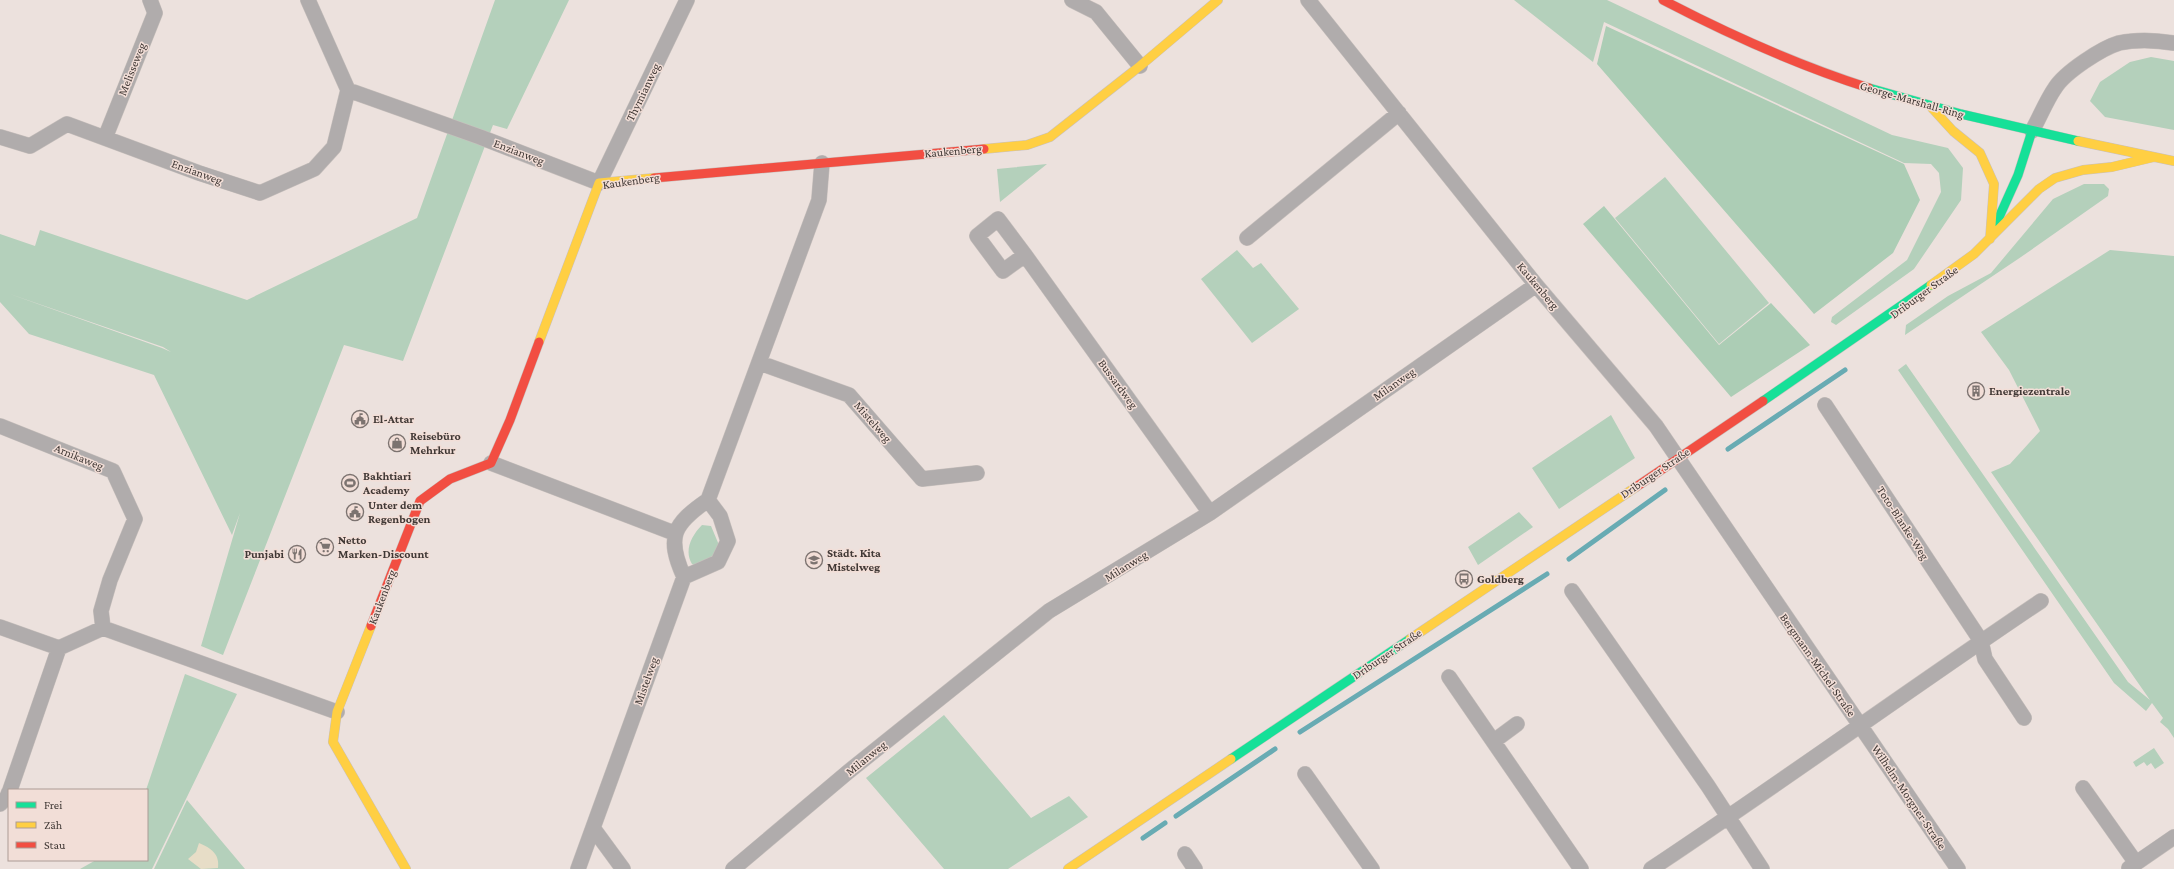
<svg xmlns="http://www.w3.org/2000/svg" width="2174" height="869" viewBox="0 0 2174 869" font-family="'Crimson Pro',serif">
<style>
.green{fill:#b4d0bb;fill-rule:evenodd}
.forest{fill:#accdb5}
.sand{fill:#e7ddc7}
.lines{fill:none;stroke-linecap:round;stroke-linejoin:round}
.stream{stroke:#68abb3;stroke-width:5}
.street-casing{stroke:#c8c0bd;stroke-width:16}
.fast-casing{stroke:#c8c0bd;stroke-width:10}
.slow-casing{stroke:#c8c0bd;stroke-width:10}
.jam-casing{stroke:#c8c0bd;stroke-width:10}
.street{stroke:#b0acac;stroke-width:15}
.fast{stroke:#16e098;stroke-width:9}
.slow{stroke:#ffcf43;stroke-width:9}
.jam{stroke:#f24e42;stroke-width:9}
.labels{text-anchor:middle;stroke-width:3;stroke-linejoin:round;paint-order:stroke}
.street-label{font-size:12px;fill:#403835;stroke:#f2ded7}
.poi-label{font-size:12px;font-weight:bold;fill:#403835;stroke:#f2ded7;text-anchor:start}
</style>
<rect width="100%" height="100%" fill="#ece1dd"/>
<path class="green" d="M495 0H569L507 129 493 125 403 361 344 345 223 655 201 646 240 513 232 535 154 375 29 334 0 302V234L35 246 40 230 247 300 417 218ZM7 293 163 347 171 352 162 348Z
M1514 0H1607L1892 135 1948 148 1963 168 1961 200 1914 269 1836 325 1831 322 1832 317 1907 260 1941 192 1939 173 1931 164 1904 163 1604 22 1593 62Z
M2151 57 2174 61V130L2105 117 2090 101 2100 82 2130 62Z
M1047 164 1000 202 997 169Z
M1665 177 1769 303 1719 344 1615 218Z
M2084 184H2104L2109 189 2108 196 2021 257 1905 335 1906 325 1948 296 1991 273 2053 199Z
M1237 250 1253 268 1261 263 1299 309 1252 343 1201 279Z
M2110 250 2174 256V738L2168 729 2160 722 2163 718 2152 703 2146 711 2114 683 1898 370 1906 364 2128 682 2150 700 1991 472 2010 464 2040 431 2009 370 1981 332Z
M1611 415 1635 458 1559 509 1532 468Z
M1519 512 1533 527 1478 565 1468 547Z
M702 525 711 526 719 545 715 557 697 566 692 564C684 551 691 536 702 525Z
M185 674 237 694 152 869H80L96 860H147L146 790Z
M944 715 1031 818 1069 796 1088 817 1008 869H944L866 778Z
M2154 748 2164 763 2155 769 2151 763 2147 766 2144 762 2136 767 2133 762Z
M187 800 245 869H154Z"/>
<path class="forest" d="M1606 26 1904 164 1920 200 1893 253 1814 314 1597 64Z
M1604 206 1719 345 1771 303 1810 345 1731 397 1583 224Z"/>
<path class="sand" d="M199 843C211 848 220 854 218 868L201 869 188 859 196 852Z"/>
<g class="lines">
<path class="stream" d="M1728 449 1845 370
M1569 559 1665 490
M1300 732 1547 574
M1176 816 1275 749
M1143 838 1165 823"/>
<g class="street-casing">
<path id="street" d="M1072 0 1096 12 1140 66
M1308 0 1536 285 1656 426 1958 869
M348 90 480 137 599 183 687 0
M2032 131C2040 117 2046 101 2055 88 2065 72 2102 48 2119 43 2137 39 2156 40 2174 43
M0 137 30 146 67 124 199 173 260 193 314 169 334 147 348 90 308 0
M105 138 155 13 150 0
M1247 238 1399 113
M1025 255 1003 271 977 236 998 219 1025 255 1210 513
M760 363 849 395 922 479 977 473
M1825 405 1981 641 1985 659 2024 718
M0 426 113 471 135 519 110 580 101 611 103 628 337 712
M491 463 674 533
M684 577 718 562 728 541 720 516 708 500
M1572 591 1708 786 1762 869
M0 627 59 648
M1449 677 1581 869
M1494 741 1517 724
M1305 774 1372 869
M2083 788 2136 863
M10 790 59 648 103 628
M0 804 7 797 9 792
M593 828 623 869
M1185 854 1195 869
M2129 868 2174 837
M578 869 684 577C666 537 673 524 708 500L819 200 822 163
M733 869 848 772 1049 611 1210 513 1536 285
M1651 869C1782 782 1910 689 2041 601"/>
</g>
<g class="fast-casing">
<path id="fast" d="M1869 88 1961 114 2078 141
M1996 224 2018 175 2032 131
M1763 401 1931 285
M1231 759 1410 639"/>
</g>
<g class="slow-casing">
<path id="slow" d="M1932 108 1953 131 1980 153 1994 184 1990 239
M2078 141 2174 161
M984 149 1027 145 1050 137 1140 66 1218 0
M1931 285 1974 254 2039 189 2055 178 2083 170 2112 167 2154 157
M539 342 599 183 654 178
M371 626 337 712 333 742 406 869
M1410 639 1636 487
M1068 869 1231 759"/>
</g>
<g class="jam-casing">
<path id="jam" d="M1663 0C1730 35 1797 65 1869 88
M654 178 984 149
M1636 487 1763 401
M371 626 420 501 450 479 491 463 510 420 539 342"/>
</g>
<use href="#street" class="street"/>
<use href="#fast" class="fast"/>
<use href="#slow" class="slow"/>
<use href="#jam" class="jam"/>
</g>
<defs>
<g id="building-ring" transform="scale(0.9)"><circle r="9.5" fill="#f2ded7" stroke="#7c7370" stroke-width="1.5"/><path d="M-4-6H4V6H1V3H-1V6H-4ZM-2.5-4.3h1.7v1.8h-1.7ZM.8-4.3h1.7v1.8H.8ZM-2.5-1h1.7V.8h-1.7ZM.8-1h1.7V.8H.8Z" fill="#7c7370"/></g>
<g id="civic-ring" transform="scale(0.9)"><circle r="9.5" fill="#f2ded7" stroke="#7c7370" stroke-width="1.5"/><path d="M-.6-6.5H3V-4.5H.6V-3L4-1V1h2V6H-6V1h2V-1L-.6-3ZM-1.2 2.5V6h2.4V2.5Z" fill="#7c7370"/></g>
<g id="shop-ring" transform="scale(0.9)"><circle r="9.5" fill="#f2ded7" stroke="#7c7370" stroke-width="1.5"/><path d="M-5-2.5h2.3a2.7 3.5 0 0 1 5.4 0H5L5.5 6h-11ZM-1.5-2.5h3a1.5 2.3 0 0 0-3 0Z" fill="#7c7370"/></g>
<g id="stadium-ring" transform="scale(0.9)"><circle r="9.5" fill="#f2ded7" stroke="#7c7370" stroke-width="1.5"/><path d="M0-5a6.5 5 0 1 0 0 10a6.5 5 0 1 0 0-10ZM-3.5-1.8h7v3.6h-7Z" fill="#7c7370"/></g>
<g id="supermarket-ring" transform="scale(0.9)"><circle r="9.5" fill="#f2ded7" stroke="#7c7370" stroke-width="1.5"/><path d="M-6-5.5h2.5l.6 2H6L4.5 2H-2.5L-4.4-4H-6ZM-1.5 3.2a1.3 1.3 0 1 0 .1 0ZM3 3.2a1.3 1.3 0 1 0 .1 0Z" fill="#7c7370"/></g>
<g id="restaurant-ring" transform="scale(0.9)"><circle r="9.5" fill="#f2ded7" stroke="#7c7370" stroke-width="1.5"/><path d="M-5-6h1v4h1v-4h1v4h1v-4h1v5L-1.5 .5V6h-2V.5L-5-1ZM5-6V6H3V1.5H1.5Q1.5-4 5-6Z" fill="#7c7370"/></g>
<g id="school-ring" transform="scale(0.9)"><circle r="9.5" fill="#f2ded7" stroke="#7c7370" stroke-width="1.5"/><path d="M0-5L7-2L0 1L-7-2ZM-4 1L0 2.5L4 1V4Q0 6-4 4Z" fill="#7c7370"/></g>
<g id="bus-ring" transform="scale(0.9)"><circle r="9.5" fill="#f2ded7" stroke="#7c7370" stroke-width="1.5"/><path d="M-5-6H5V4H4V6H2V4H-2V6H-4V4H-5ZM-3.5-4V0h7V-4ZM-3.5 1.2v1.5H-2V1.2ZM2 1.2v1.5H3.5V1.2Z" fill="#7c7370"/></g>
</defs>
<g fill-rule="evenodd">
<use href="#building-ring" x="1976" y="391"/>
<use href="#civic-ring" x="360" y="419"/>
<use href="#shop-ring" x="397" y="443"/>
<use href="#stadium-ring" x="350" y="483"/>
<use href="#civic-ring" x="355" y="512"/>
<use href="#supermarket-ring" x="325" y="547"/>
<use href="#restaurant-ring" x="297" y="554"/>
<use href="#school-ring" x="814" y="560"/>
<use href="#bus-ring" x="1464" y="579"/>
</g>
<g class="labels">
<g class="street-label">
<text transform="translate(132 69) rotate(-68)" y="4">Melisseweg</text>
<text transform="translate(643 92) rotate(-64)" y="4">Thymianweg</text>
<text transform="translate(1912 100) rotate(16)" y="4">George-Marshall-Ring</text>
<text transform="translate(953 151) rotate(-5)" y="4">Kaukenberg</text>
<text transform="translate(519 152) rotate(21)" y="4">Enzianweg</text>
<text transform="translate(197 172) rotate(20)" y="4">Enzianweg</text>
<text transform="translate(631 181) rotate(-8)" y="4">Kaukenberg</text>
<text transform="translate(1538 286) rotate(50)" y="4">Kaukenberg</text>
<text transform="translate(1924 292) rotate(-36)" y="4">Driburger Straße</text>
<text transform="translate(1118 384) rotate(54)" y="4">Bussardweg</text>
<text transform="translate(1394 384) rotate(-35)" y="4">Milanweg</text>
<text transform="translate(873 422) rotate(49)" y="4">Mistelweg</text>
<text transform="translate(79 457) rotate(22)" y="4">Arnikaweg</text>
<text transform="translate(1655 473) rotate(-34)" y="4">Driburger Straße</text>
<text transform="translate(1903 523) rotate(57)" y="4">Toto-Blanke-Weg</text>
<text transform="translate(1126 566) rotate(-32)" y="4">Milanweg</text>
<text transform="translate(382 597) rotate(-69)" y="4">Kaukenberg</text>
<text transform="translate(1387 654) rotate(-34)" y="4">Driburger Straße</text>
<text transform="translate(1818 665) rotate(55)" y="4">Bergmann-Michel-Straße</text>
<text transform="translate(646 681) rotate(-70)" y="4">Mistelweg</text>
<text transform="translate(866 758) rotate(-39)" y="4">Milanweg</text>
<text transform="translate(1909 797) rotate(56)" y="4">Wilhelm-Morgner-Straße</text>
</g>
<g class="poi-label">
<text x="1989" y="395">Energiezentrale</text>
<text x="373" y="423">El-Attar</text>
<text x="410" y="440">Reisebüro<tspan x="410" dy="14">Mehrkur</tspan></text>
<text x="363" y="480">Bakhtiari<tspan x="363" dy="14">Academy</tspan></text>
<text x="368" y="509">Unter dem<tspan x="368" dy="14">Regenbogen</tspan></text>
<text x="338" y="544">Netto<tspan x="338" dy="14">Marken-Discount</tspan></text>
<text x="827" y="557">Städt. Kita<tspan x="827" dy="14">Mistelweg</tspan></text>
<text x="284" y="558" text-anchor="end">Punjabi</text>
<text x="1477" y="583">Goldberg</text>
</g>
</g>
<rect x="8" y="789" width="140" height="72" fill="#f2ded7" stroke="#ab9c96"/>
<rect x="16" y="802" width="20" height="6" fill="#16e098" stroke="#ab9c96"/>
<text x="44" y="809" font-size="12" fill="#403835">Frei</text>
<rect x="16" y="822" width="20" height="6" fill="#ffcf43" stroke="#ab9c96"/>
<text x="44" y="829" font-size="12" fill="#403835">Zäh</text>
<rect x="16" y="842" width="20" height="6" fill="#f24e42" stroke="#ab9c96"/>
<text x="44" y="849" font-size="12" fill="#403835">Stau</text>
</svg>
